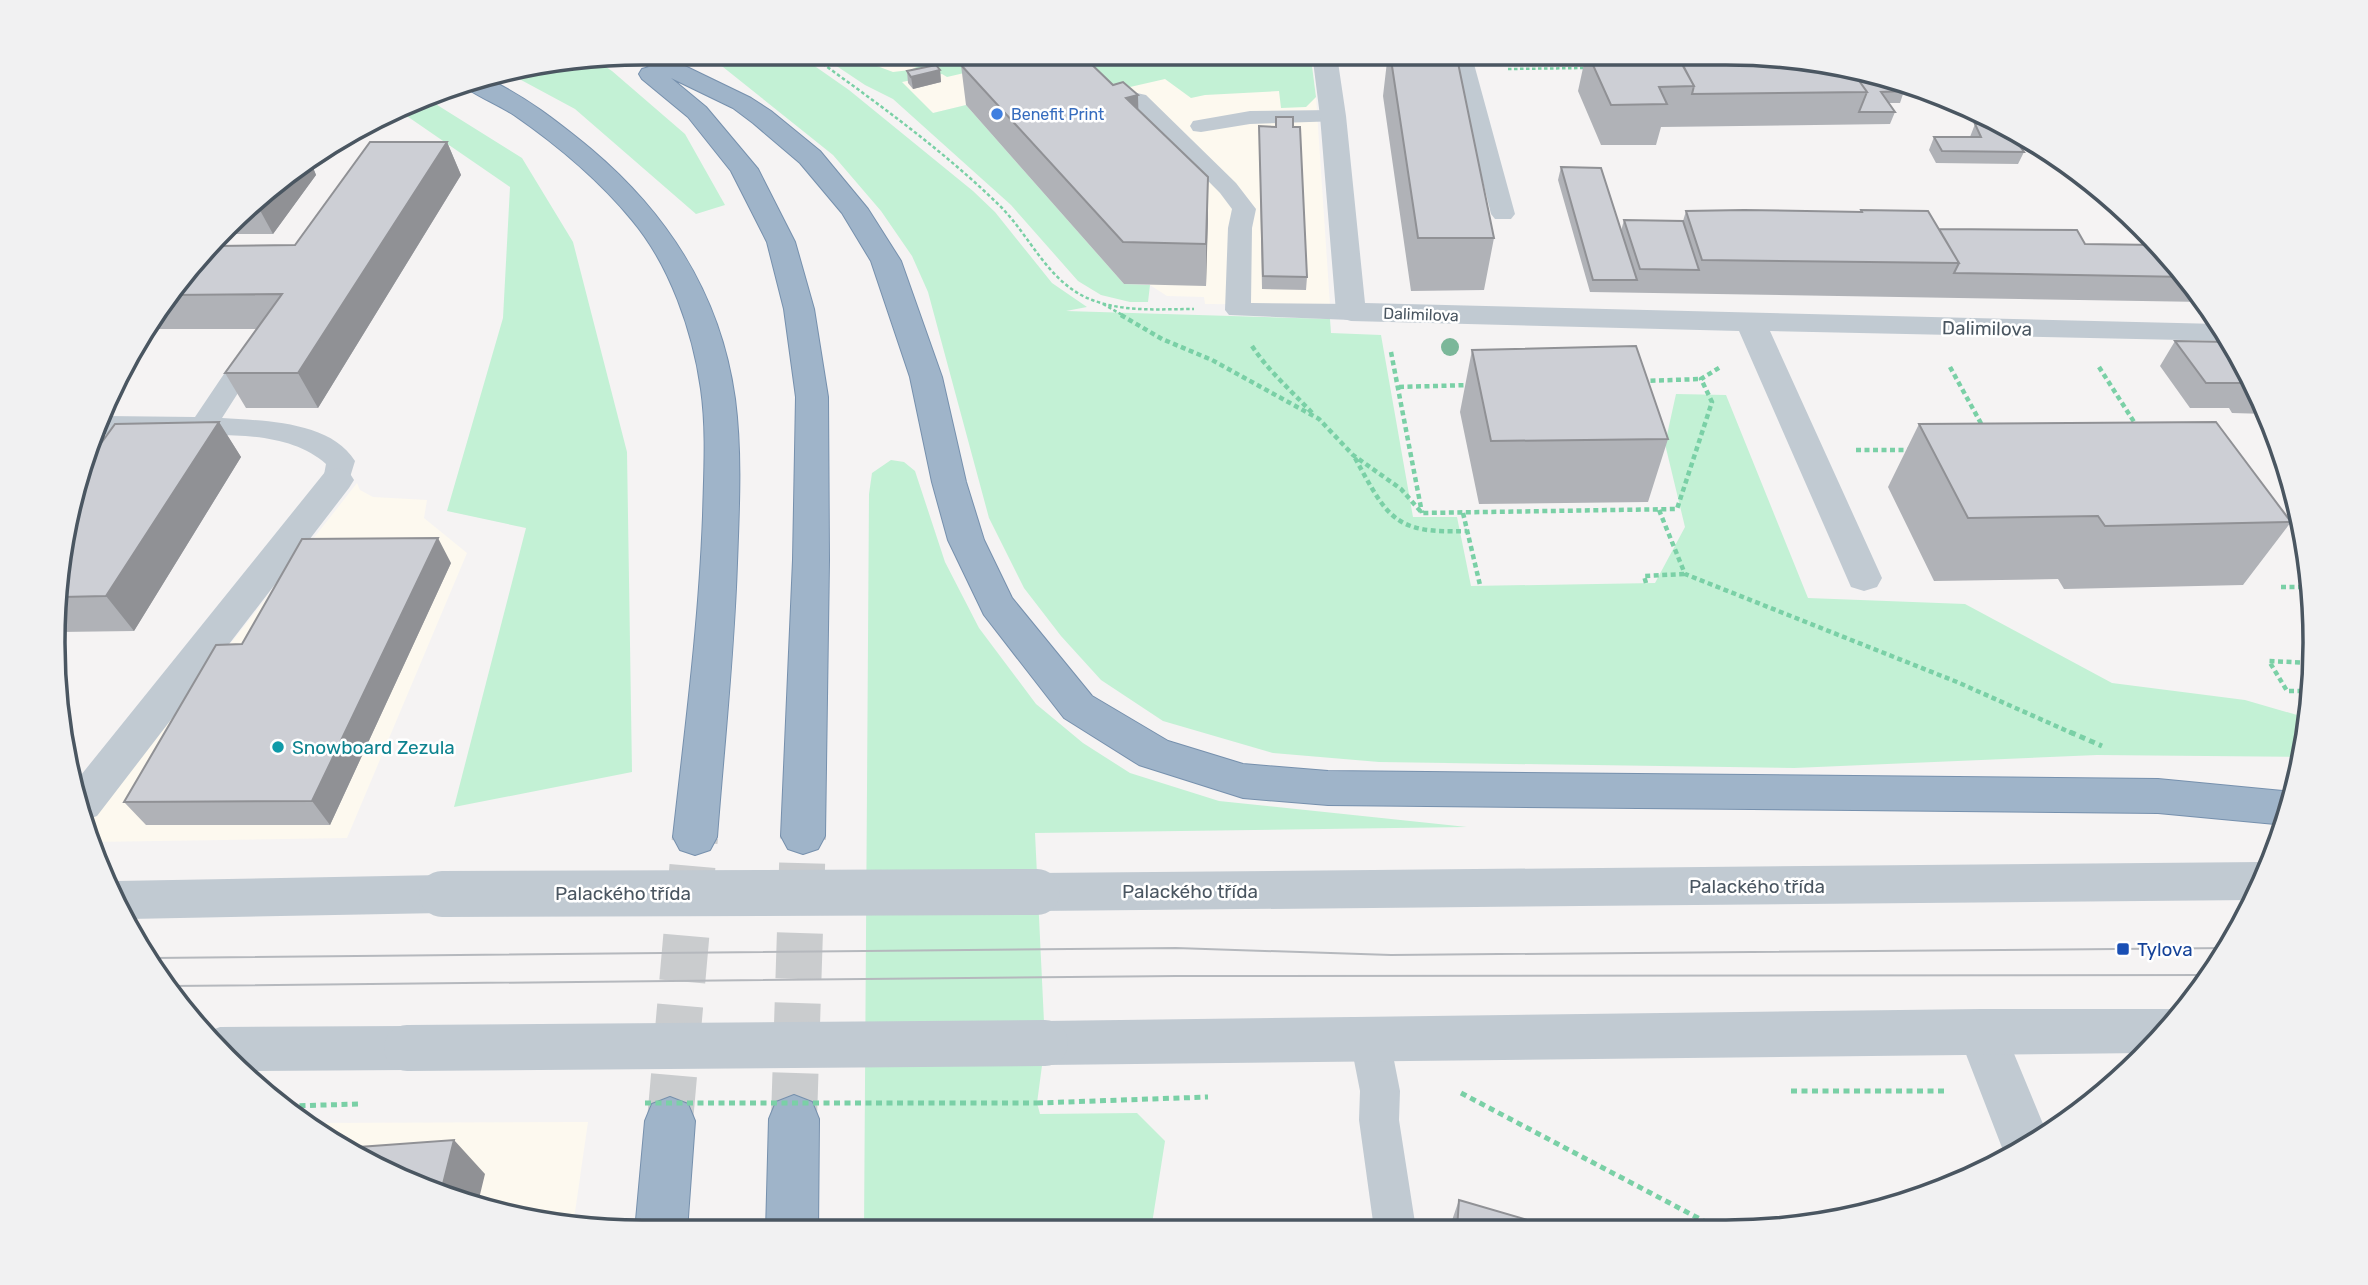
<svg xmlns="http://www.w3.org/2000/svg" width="2368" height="1285" viewBox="0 0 2368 1285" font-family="Rubik,sans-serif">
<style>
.commercial{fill:#fdf9ef}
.green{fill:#c3f1d5}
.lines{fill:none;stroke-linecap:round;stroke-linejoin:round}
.trunk-tunnel{stroke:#caccce;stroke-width:46;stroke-dasharray:46 24;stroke-linecap:butt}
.trunk-casing{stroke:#7690ad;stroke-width:2}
.path-far2{stroke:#7ad0a6;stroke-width:2.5;stroke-dasharray:3.5 2.5;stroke-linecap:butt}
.path-far1{stroke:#7ad0a6;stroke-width:4.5;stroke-dasharray:5 3.5;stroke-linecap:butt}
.path{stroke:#7ad0a6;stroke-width:5;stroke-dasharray:6 4.5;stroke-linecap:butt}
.service{fill:#c1cad2;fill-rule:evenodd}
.minor{fill:#c1cad2;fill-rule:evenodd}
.tertiary{fill:#c1cad2;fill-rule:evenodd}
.trunk{fill:#9fb4c9;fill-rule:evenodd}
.tram{stroke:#b5b8bd;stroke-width:2}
.path-bridge{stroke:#7ad0a6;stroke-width:5;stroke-dasharray:6 4.5;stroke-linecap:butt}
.tertiary-bridge{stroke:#c1cad2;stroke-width:46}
.tree{fill:#7bb799}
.wall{fill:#b0b2b7}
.shaded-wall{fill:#909195}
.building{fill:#cdcfd5;stroke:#909195;stroke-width:2}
.shop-dot{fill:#3f7fe0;stroke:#fff;stroke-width:2.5}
.culture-dot{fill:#0f9aa8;stroke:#fff;stroke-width:2.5}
.transit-dot{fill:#1a4fb4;stroke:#fff;stroke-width:2.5}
.labels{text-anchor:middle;stroke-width:5;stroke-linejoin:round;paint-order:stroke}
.far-shop-label{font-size:16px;fill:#366cbe;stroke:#fff;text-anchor:start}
.far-street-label{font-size:16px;fill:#4a5661;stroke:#fff}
.street-label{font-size:19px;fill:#4a5661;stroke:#fff}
.culture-label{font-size:19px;fill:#0d838f;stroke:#fff;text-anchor:start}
.transit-label{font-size:19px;fill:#164399;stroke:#fff;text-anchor:start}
.rim{fill:none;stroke:#4a5661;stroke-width:3.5}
</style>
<rect width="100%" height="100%" fill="#f5f3f3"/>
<path class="commercial" d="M842 53H1310L1316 97 1330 305 1205 304 1204 297 1167 296 1150 285 1003 96 933 113Z
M357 483 360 490 373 497 427 500 424 518 467 553 347 838 91 842 87 826Z
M588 1122 573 1226 489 1212 348 1154 311 1123Z"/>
<path class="green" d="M699 53H796L849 90 973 191 995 212 1052 283 1087 307 1066 311 1330 319 1331 333 1381 335 1413 517H1457L1471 586 1655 583 1685 527 1665 444 1676 394 1726 395 1808 598 1965 604 2112 683 2245 700 2311 719 2302 757 2097 755 1794 768 1379 762 1273 753 1163 721 1101 680 1061 636 1024 588 989 518 928 292 912 256 881 211 833 155 723 67Z
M817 53H842L893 72 910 70 934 59 1035 53 1032 72 1003 64 947 77 942 74 902 82 933 113 966 105 1124 284 1150 285 1148 302H1130L1101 295 1078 281 1011 205 893 99 865 85Z
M1065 53H1250L1312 66 1316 97 1306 107 1281 108 1279 91 1205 95 1191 98 1165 79 1130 87 1117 84 1081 82 1062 62Z
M596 60 612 71 685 134 725 205 696 214 575 109 510 74Z
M426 98 522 158 573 242 627 452 632 772 454 807 526 528 447 511 503 318 510 187 401 112Z
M891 460 904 462 915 471 945 562 979 628 1036 704 1083 743 1130 773 1219 801 1467 827 1035 833 1045 1043 1037 1103 1040 1114 1137 1113 1165 1141 1151 1230H864L869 494 872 473Z"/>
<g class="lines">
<path class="trunk-tunnel" d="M794 1119 803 836
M670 1121 695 837"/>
<g class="trunk-casing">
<path id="trunk" d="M642 52 658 53 751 98 771 111 820 151 868 209 901 261 942 377 966 482 984 540 1012 598 1092 696 1168 741 1243 764 1328 771 2158 779 2294 792 2286 825 2158 813 1328 805 1243 798 1139 765 1064 718 984 615 948 540 932 482 910 377 871 261 842 213 800 163 753 123 733 108 671 78 706 107 758 169 795 242 814 309 828 397 829 560 825 836 818 849 803 854 788 849 781 836 793 560 796 397 784 309 767 242 731 171 688 117 642 79 639 74 642 69 649 67 629 55Z
M486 78C525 96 558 122 591 149 669 215 721 296 735 399 742 453 739 509 737 563 734 655 724 746 717 837L710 850 695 855 680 850 673 837C685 730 699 624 703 516 704 474 707 431 701 389 693 332 670 265 632 220 599 180 556 144 514 115 501 106 468 92 460 83Z
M794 1095 812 1102 819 1119 818 1231H766L769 1119 776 1102Z
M670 1097 688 1104 695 1121 687 1231H635L645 1121 652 1104Z"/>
</g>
<path class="path-far2" d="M808 53C874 101 942 149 1000 206 1029 235 1046 277 1083 296 1117 313 1158 309 1194 309
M817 59 836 53
M1508 69 1587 68
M1103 304 1124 316"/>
<path class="path-far1" d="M1121 315 1162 339 1212 360 1319 419 1353 455 1401 489 1422 513 1677 509 1712 402 1701 379 1722 366
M1252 346C1270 373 1291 390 1313 414
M1391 352 1422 513
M1950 367 1983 427
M2099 367 2136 425
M1642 381 1701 379
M1399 387 1469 385
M1856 450H1910
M1355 458C1388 518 1394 534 1467 531
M1659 510 1685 574 1957 682 2074 734
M1463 513 1480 585
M1646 583 1644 576 1685 574
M2281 587H2312
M2311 691H2287L2269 661 2312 663"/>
<path class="path" d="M2070 732 2102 746
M1791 1091H1946
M1461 1093 1717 1228
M1037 1103 1208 1097
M289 1106 359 1104"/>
<path class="service" d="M1284 53H1333L1334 55 1331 59C1318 62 1293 63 1284 53Z
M1451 53H1471L1515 214 1511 219H1495L1491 214Z
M1095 84 1146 95 1236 183 1256 209 1252 228 1251 303 1351 304 1360 307 1364 312 1360 317 1351 320 1229 315 1225 310 1228 228 1232 209 1220 193 1132 104 1088 94 1085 90 1088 86Z
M1333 110 1341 111 1344 116 1341 121 1250 124 1201 132 1193 131 1190 126 1193 121 1250 111Z
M239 363 248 365 252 371 222 418C264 421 330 421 355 461L347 487 337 489 327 487 323 480 326 464C272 416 165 445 98 433L106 416 195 417 230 365Z
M1370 1022 1384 1027 1390 1040 1400 1091 1399 1120 1416 1229H1374L1359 1120 1360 1091 1350 1040 1356 1027Z"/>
<path class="minor" d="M1312 53H1473L1470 58 1461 60 1338 62 1346 116 1365 303 2219 324 2229 341 1770 331 1882 578 1877 587 1864 591 1851 587 1739 331 1351 321 1340 318 1336 312 1320 116Z
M337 468 349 472 354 480 349 488 97 816 86 820 77 780 325 472Z
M1981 1009 1998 1015 2048 1136 2006 1158 1957 1031 1964 1015Z"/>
<path class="tertiary" d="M2262 862 2269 865 2253 900 1037 911 1021 905 1015 892 1021 879 1037 873Z
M442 875 458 880 464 894 458 908 442 913 129 919 107 884 117 881Z
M1981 1009H2170L2182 1014 2169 1032 2145 1053 1045 1065 1028 1059 1021 1043 1028 1027 1045 1021Z
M407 1026 424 1032 431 1048 424 1064 407 1070 247 1071 202 1034 220 1027Z"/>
<use href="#trunk" class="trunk"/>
<path class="tram" d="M153 958 1176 948 1391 955 2229 948
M170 986 1176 976 2210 975"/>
<path class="path-bridge" d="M645 1103H1037"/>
<path class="tertiary-bridge" d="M442 894 1037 892
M407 1048 1045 1043"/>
</g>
<circle class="tree" cx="1450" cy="347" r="9"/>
<path class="wall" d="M1388 53H1456L1494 238 1484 290 1411 291 1383 96Z
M1586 54H1677L1678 57 1855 75 1904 91 1900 103H1889L1895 112 1890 124 1661 127 1656 145H1601L1578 91Z
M961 65 1113 85 1138 95V109L1208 177 1206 286 1124 284 966 105Z
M940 70 941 82 913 89 908 83 907 71Z
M1276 117 1293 127 1307 277 1306 290 1262 289 1259 126 1276 127Z
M1975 124 2024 152 2018 164 1936 163 1929 150 1934 137H1970Z
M447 142 461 175 318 408H246L225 373 257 329H146L152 315 217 246 295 245Z
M310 160 316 175 273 234H227L283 175Z
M1561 167 1621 231 1624 220 1683 221 1686 211 1860 212 1861 210 1939 229 2085 244 2147 245 2151 238 2193 283 2205 302 1590 292 1558 180Z
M2175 341 2254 381 2267 414 2232 413 2229 408H2190L2160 366Z
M1472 350 1668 439 1648 502 1479 504 1460 412Z
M219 422 241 457 134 631 59 632 73 490Z
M1919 424 2291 522 2243 585 2064 589 2058 579 1934 581 1888 487Z
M451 563 330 825H146L124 802 242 644Z
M1459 1200 1555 1228 1449 1229Z"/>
<path class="shaded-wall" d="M940 70 941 82 913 89 911 77Z
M1138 95 1139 136 1126 98Z
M447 142 461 175 318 408 298 373Z
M310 160 316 175 273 234 256 203 283 175Z
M1208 177V219L1206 286V244Z
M219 422 241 457 134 631 106 596Z
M438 538 451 563 330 825 312 801Z
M454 1140 485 1174 477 1207 441 1192Z"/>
<path class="building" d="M1390 53H1456L1494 238H1418Z
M1588 54H1677L1694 86 1659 87 1667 104 1611 105Z
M1774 55 1850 68 1867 92 1692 94 1694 86 1678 57Z
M999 56 1085 58 1113 85 1123 82 1138 95 1126 98 1208 177 1206 244 1123 242 961 65Z
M936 65 940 70 911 77 907 71Z
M1882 74 1896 80 1904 91 1881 92 1895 112H1859L1867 92 1855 75Z
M1276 117H1293V127H1300L1307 277 1263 276 1259 126 1276 127Z
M1975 124H2002L2005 125 2024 152 1942 151 1934 137H1981Z
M370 142H447L298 373H225L282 294 171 295 217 246 295 245Z
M1561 167 1601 168 1637 280H1593Z
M1744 210 1862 212 1861 210 1928 211 1959 263 1702 260 1686 211Z
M1624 220 1683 221 1699 270 1640 269Z
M1939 229 2077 230 2085 244 2158 245 2188 277 1954 273 1959 263Z
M2175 341 2230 342 2254 381 2257 388H2249L2246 383H2206Z
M1636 346 1668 439 1491 441 1472 350Z
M219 422 106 596 62 597 73 490 81 471 115 424Z
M2216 422 2291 522 2105 526 2098 516 1968 518 1919 424Z
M438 538 312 801 124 802 216 645 242 644 302 539Z
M454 1140 441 1192 356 1157 359 1147Z
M1459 1200 1555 1228 1457 1229Z
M1363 1228 1442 1229H1363Z"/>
<circle class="shop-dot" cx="997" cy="114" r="7"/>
<circle class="culture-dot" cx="278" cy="747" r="7"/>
<rect class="transit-dot" x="2116" y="942" width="14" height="14" rx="3.5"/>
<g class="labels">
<g class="far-shop-label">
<text x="1011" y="120">Benefit Print</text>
</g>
<g class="far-street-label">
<text transform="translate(1421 314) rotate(2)" y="6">Dalimilova</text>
</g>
<g class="street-label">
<text transform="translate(1987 328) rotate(1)" y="7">Dalimilova</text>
<text x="1757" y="893">Palackého třída</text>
<text x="1190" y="898">Palackého třída</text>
<text x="623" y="900">Palackého třída</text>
</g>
<g class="culture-label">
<text x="292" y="754">Snowboard Zezula</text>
</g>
<g class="transit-label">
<text x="2137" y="956">Tylova</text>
</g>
</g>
<path d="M0 0H2368V1285H0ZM642 65H1726A577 577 0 0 1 2303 642V643A577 577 0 0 1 1726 1220H642A577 577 0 0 1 65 643V642A577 577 0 0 1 642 65Z" fill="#f1f1f2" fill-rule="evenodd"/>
<path class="rim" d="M642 65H1726A577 577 0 0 1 2303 642V643A577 577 0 0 1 1726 1220H642A577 577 0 0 1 65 643V642A577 577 0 0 1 642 65Z"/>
</svg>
